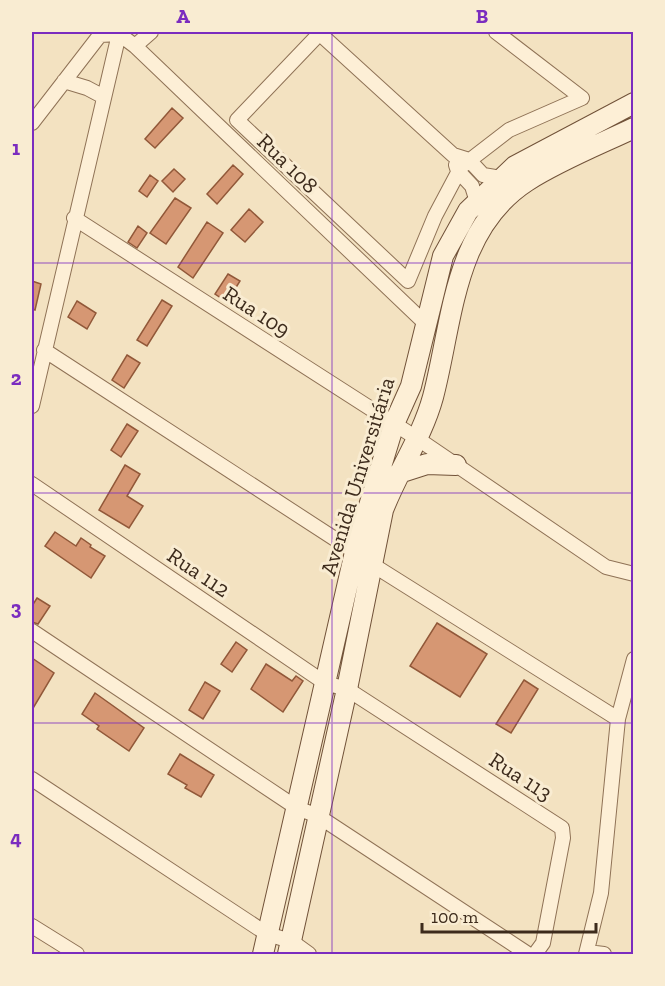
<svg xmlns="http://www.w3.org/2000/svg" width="665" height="986" viewBox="0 0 665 986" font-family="'Zilla Slab',serif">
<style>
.building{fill:#d69773;stroke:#915839;stroke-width:1.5}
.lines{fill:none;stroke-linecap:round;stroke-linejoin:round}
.street-casing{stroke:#8f7256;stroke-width:16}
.secondary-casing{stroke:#715239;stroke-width:22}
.street{stroke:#fdefd6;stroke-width:14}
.secondary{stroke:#fdefd6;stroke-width:20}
.grid{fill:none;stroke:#7b2cbf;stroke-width:1.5;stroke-opacity:0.55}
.labels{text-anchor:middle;stroke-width:6;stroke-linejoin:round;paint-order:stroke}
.street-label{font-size:22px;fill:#3d2b1c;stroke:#f9ecd2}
.neatline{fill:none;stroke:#7b2cbf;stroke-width:2}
.grid-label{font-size:20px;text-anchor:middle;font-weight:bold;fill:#7b2cbf}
</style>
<rect width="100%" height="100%" fill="#f3e2c1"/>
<path class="building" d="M172 108 183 118 155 148 145 139Z
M233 165 243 174 217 204 207 194Z
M174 169 185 179 173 192 162 181Z
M150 175 158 181 147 197 139 191Z
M175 198 191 208 166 244 150 233Z
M249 209 263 222 245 242 231 230Z
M207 222 223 233 193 278 178 267Z
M138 226 147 233 137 248 128 242Z
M228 274 240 281 227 302 215 294Z
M32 281 41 284 35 310 32 309Z
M162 300 172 306 147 346 137 340Z
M77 301 96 313 87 329 68 317Z
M127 355 140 363 124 388 112 380Z
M127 424 138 431 121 457 111 450Z
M125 465 140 474 127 496 143 506 129 528 99 510Z
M55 532 76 546 81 538 91 545 90 547 105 556 91 578 45 546Z
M37 598 50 606 38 624 32 622V606Z
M437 623 487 654 460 697 410 666Z
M236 642 247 650 232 672 221 664Z
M32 658 54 673 32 710Z
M266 664 292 681 296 676 303 681 283 712 251 689Z
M524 680 538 689 511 733 496 724Z
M205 682 220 691 203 719 189 710Z
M95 693 144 728 129 751 97 729 99 726 82 714Z
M180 754 214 775 201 797 185 788 187 785 168 774Z"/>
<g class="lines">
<g class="street-casing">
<path id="street" d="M318 32 453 155 469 160 483 175 501 178
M321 32 237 120 408 281 435 216 461 167 509 130 582 98 496 32
M119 34 135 46 427 325
M135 46 151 32
M64 81 87 88 104 97
M32 123 100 35 119 34
M456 165 458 171 472 186 477 202
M74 218 418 439 606 567 634 574
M44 350 355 552 373 565 618 719
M32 406 119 34
M32 484 325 683 347 689 562 828 563 838 543 943 535 954
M32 631 297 808 318 816 528 954
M32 779 267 934 291 941 309 954
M32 926 77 954
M587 952 604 954
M586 954 601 893 618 719 634 659"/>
</g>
<g class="secondary-casing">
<path id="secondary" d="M399 473 427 464 456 465
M263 954 355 552 394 424 411 386 443 256 468 211 515 166 634 103
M288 954 347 689 383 510C398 471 422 437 433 397 453 321 453 229 527 181 560 160 598 145 634 128"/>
</g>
<use href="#street" class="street"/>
<use href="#secondary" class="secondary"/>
</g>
<path class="grid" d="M332 32V954M32 263H634M32 493H634M32 723H634"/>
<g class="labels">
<g class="street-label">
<text transform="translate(288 163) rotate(44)" y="8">Rua 108</text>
<text transform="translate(257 311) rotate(33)" y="8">Rua 109</text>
<text transform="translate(357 476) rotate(-73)" y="8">Avenida Universitária</text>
<text transform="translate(199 572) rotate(34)" y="8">Rua 112</text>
<text transform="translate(521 776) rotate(33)" y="8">Rua 113</text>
</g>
</g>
<rect width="665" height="986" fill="none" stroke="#f9ecd2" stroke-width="66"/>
<path d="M422 923v9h174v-9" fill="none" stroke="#3d2b1c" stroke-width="3"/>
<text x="431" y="923" font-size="18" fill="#3d2b1c" stroke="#f9ecd2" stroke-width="4.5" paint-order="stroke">100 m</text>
<rect x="33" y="33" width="599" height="920" class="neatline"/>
<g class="grid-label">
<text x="183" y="23">A</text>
<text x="482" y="23">B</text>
<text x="16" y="155">1</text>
<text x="16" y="385">2</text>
<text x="16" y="615">3</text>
<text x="16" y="845">4</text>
</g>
</svg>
